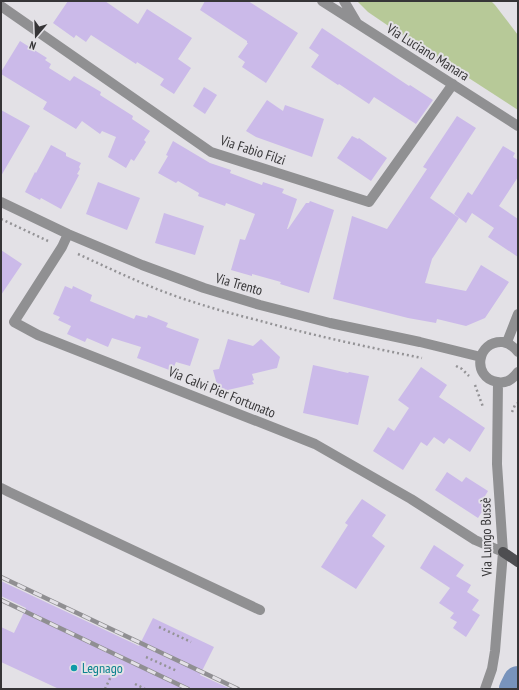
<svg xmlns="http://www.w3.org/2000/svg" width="519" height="690" viewBox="0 0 519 690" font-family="'PT Sans Narrow',sans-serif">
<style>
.green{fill:#b7c998}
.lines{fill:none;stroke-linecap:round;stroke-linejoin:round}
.river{stroke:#7893bc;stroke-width:30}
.building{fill:#cbbae9}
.path{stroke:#949396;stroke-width:2.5;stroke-dasharray:2 3;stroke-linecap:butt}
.minor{stroke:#909092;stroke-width:10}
.major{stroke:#4e4e51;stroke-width:10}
.rail-casing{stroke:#908f92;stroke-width:4.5}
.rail{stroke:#e3e1e6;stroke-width:3;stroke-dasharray:9;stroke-linecap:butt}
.culture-dot{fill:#0f9aa8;stroke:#e3e1e6;stroke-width:1.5}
.labels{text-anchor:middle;stroke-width:4;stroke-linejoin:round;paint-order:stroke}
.street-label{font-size:14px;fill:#363537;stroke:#e3e1e6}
.culture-label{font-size:14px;fill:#0d838f;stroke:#e3e1e6;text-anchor:start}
</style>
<rect width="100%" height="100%" fill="#e3e1e6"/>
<path class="green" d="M357 1H491L495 5 518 35V110L390 27 368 12Z"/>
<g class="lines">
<path class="river" d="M514 689 518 681"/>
</g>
<path class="building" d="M68 1H105L138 24 147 9 192 38 178 59 191 68 174 94 160 85 164 79 137 62 136 64 91 35 86 42 76 35 74 38 53 23Z
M205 1H248L298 33 266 83 242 67 245 62 238 57 248 43H247V41L200 10Z
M322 28 409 86 410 85 433 100 416 124 374 97 369 104 339 84 338 85 311 67 319 55 309 48Z
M20 41 47 58 45 60 51 64 49 68 70 81 74 76 101 92 100 95 133 116 132 119 150 131 144 140 146 142 134 161 131 159 126 168 108 157 116 137 102 131 100 134 82 121 76 129 43 109 47 102 1 74V72Z
M204 87 217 95 205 114 193 106Z
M267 100 283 111 285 105 324 119 312 157 256 137 246 131Z
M1 110 30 126 1 176Z
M457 116 476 128 430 198 459 218 432 259 425 283 466 291 481 265 509 282 485 318 466 326 437 319 436 323 408 318 333 299 352 216 363 220 387 229 427 169 423 167Z
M352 136 358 139 359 138 387 158 371 181 337 158Z
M173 141 210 163 231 170 230 173 262 185 263 182 284 189 282 193 297 199 287 229H288L306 203H309L310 201 334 210 309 293 280 284 281 282 252 274V276L231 270 240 239 245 240 255 214 226 203 225 206 198 196 199 193 178 181 176 183 158 173 168 156 166 155Z
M51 145 66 153V156L81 163 79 167 80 169 77 174 79 175 61 209 41 198 40 200 25 192 35 172 36 173Z
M503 146 515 153 513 157 518 160V177L499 206 518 219V257L488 237 494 228 472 213 466 223 454 214 468 192 472 195Z
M98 182 140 198 127 230 86 214Z
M164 213 204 226 195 255 155 243Z
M1 250 22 264 1 295Z
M65 286 72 289 73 286 92 295 90 301 134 319 136 315 147 318 148 315 168 323 166 327 199 339 190 366 176 362 172 371 137 358 141 347 112 338 108 347 87 338 85 342 67 334 71 326 58 320 60 317 53 314Z
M228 339 253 346 261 339 280 357 277 368 252 374 254 380 252 381 254 384 219 392 213 370 219 369Z
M313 365 348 373 349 372 369 376 358 425 303 413Z
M421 367 447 385 439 397 485 428 470 452 449 438 444 444 434 437 427 446 421 442 403 470 373 451 388 427 394 431 409 408 398 400Z
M447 472 462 482 466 477 488 491 482 501 487 504 478 518 435 490Z
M362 499 386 515 372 536 385 546 356 589 321 567 348 525 345 523Z
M434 545 464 565 456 576 471 585 467 592 479 600 472 610 480 615 466 637 453 628 457 622 450 618 454 613 439 603 450 588 420 568Z
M1 581 139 646 153 618 214 647 200 675 231 689H59L1 662V627L14 633 26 608 1 596Z"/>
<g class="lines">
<path class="path" d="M1 219 48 241
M78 254C113 270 148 287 184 299 208 307 232 314 257 320 311 335 367 347 422 358
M456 366 462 369 469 376
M475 385 483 407
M512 412 515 405 518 403
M159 627 191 642
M146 657 177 671
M135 684 145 689
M105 689 112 674"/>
<path class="minor" d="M322 1 518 126
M344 1 357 23
M1 6 211 152 369 202 453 84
M1 202 68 234 142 265 204 288 260 305 330 323 420 342 481 357
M68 234 62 247 14 322 38 335 315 444 411 499 475 540 503 552
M507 342 518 314
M518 352C514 347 509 343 503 342 477 340 471 377 497 382 506 384 513 379 518 372
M1 488 9 492 260 610
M485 689 492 669 495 651 503 552 497 464 498 382"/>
<path class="major" d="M503 552 518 562"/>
<g class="rail-casing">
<path id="rail" d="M1 577 238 689
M1 600 188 689"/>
</g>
<use href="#rail" class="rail"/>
</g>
<circle class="culture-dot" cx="74" cy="668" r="4"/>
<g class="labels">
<g class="street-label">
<text transform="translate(428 52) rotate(32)" y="5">Via Luciano Manara</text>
<text transform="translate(253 150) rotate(18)" y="5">Via Fabio Filzi</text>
<text transform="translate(239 284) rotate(16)" y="5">Via Trento</text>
<text transform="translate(222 392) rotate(22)" y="5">Via Calvi Pier Fortunato</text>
<text transform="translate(486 537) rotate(-91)" y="5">Via Lungo Bussè</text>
</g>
<g class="culture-label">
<text x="82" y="673">Legnago</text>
</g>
</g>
<rect width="519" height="690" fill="none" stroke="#363537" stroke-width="4"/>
<g transform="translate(36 36) rotate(199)" stroke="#e3e1e6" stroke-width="3" paint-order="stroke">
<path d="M0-3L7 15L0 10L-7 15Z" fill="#363537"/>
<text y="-6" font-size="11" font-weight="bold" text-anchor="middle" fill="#363537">N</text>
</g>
</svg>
